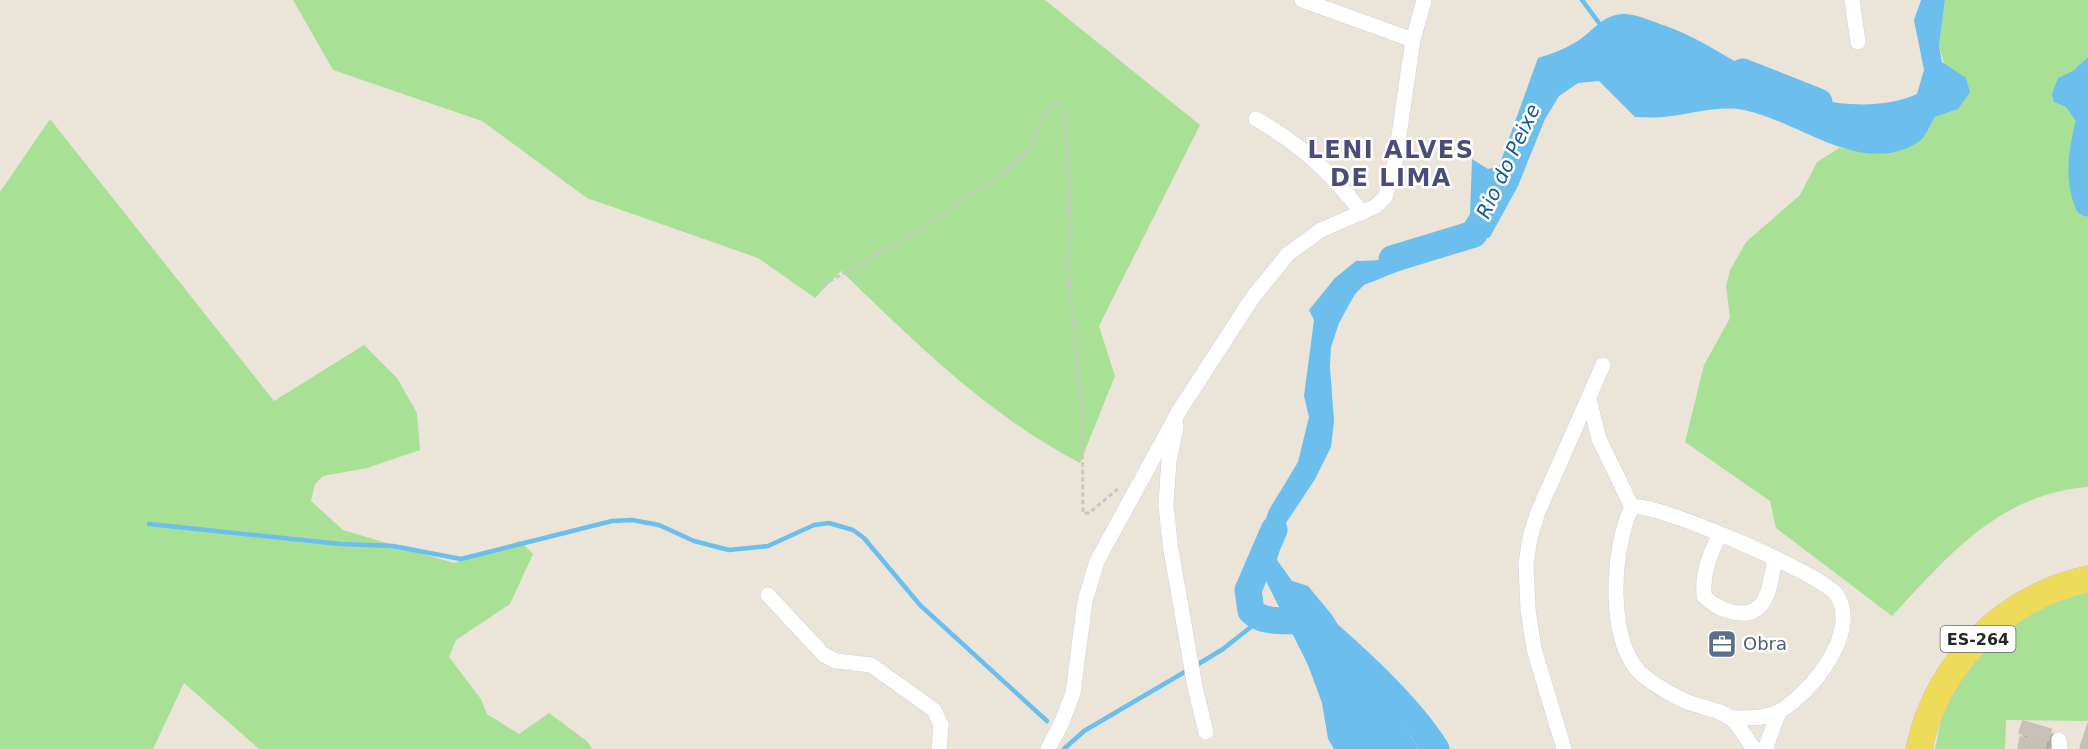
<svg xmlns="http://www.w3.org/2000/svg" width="2088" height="749" viewBox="0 0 2088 749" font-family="'DejaVu Sans',sans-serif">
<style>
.green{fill:#a8e196}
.water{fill:#6cbeed}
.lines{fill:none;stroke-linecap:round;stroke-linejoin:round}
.stream{stroke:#6cbeed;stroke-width:4.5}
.river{stroke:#6cbeed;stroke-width:27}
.building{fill:#c6c2b9;stroke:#c6c1b3;stroke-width:1.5;filter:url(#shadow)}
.street-casing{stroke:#cfd0e1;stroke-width:16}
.primary-casing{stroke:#c7c7c7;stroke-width:27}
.path{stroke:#c7c7c7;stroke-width:3;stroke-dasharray:4.5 3;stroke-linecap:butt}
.street{stroke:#fff;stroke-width:15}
.primary{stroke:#efdb5a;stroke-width:26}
.labels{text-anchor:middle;stroke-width:5;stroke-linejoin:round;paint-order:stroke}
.shield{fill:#fff;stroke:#686868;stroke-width:1.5}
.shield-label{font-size:16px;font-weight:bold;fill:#282828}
.service-label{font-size:18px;fill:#4e5e75;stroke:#fff;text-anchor:start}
.water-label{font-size:20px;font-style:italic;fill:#0e5996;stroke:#fff}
.district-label{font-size:24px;font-weight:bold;letter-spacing:1.5px;fill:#494d78;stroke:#fff}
</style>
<defs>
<filter id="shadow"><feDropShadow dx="3.5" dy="6" stdDeviation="1.5" flood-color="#0004"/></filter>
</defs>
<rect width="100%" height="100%" fill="#ebe5d9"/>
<path class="green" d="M293 0H1045L1200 125 1099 326 1115 376 1080 463C989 416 915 342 841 271L815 298 758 258 587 198 482 121 333 70Z
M1945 0H2088V57L2074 70 2058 78 2054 102 2066 107 2081 129C2075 145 2068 163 2074 181 2078 192 2087 197 2088 211V487C1999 494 1949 555 1892 616L1776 528 1770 501 1685 442 1704 365 1730 318 1726 286 1730 270 1746 242 1800 195 1817 162 1839 148 1883 154 1919 142 1935 117 1958 109 1939 46Z
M50 119 274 401 364 345 397 378 417 413 420 450 367 468 323 476 315 484 311 501 343 530 454 563 520 541 533 554 510 604 456 640 449 657 481 699 487 714 519 734 549 713 588 742 592 749H259L184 683 153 749H0V192Z
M2088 573V721L2006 720 2005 749H1935L1948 687 1964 647Z"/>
<path class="water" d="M1921 0H1945L1939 46 1942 62 1966 78 1970 92 1958 109 1935 117C1930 124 1925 139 1917 143 1860 177 1799 121 1744 110 1718 105 1689 115 1663 117 1654 118 1644 117 1635 117L1599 81 1578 83 1559 96 1545 119 1518 186 1490 237 1404 269 1364 285 1355 294 1339 323 1331 347 1330 367 1334 421 1331 447 1315 479 1286 523 1277 560 1292 581 1308 586 1332 615 1383 700 1420 749H1334L1328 739 1322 703 1308 665 1253 555 1269 510 1298 462 1309 417 1304 396 1314 320 1309 310 1335 278 1356 261 1385 260 1407 247 1432 249 1445 245 1458 233 1470 214 1472 159 1488 169 1499 166 1538 58C1552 54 1564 49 1576 42 1594 31 1603 13 1626 14 1640 15 1653 22 1666 26 1707 41 1740 67 1779 86 1818 105 1877 112 1917 94L1924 70 1914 20Z
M2088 57V200L2087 201C2066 169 2069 164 2081 129L2066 107 2054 102 2052 94 2058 78 2074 70Z"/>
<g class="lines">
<path class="stream" d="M1582 0 1602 27
M149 524 341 544 393 546 461 559 612 521 632 520 659 525 694 541 729 550 768 546 814 525 829 523 853 530 864 538 920 605 1047 721
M1195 666 1223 649 1261 619
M1064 749 1084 731 1188 670"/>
<path class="river" d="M1743 72 1819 102
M2088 127C2082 152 2078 179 2088 203
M1392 259 1474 234 1477 228
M1274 530 1248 590 1251 611C1268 628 1296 615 1319 626 1358 660 1408 705 1436 749"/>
</g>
<path class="building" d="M2023 721 2051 729 2048 741 2019 733Z
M2088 723V749H2084L2080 748Z
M2020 737 2046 741 2045 749H2018Z"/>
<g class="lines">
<g class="street-casing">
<path id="street" d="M1302 0 1413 40
M1852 0 1858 42
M1256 119C1300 144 1332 173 1362 213
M1589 399 1599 439 1632 507
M1176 426 1169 461 1166 504 1170 544 1195 687 1206 732
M1720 534C1710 554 1702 573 1704 596 1713 605 1720 609 1733 612 1769 620 1770 584 1775 558
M768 595 824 655 836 661 871 665 934 710 941 725 939 749
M1731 718C1746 718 1766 719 1780 711 1811 693 1862 631 1836 594 1821 574 1654 501 1632 507 1612 546 1605 647 1645 677 1657 686 1672 695 1685 701 1698 707 1721 709 1732 719 1741 728 1747 740 1754 749
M2059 740 2060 749
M1048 749 1062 722 1073 693 1085 601 1097 561 1179 411 1253 297 1288 254 1321 230 1376 206 1385 197 1394 169 1413 40 1424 0
M1564 749 1534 649 1528 609 1526 564 1530 537 1538 512 1603 365
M1765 749 1779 712"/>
</g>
<g class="primary-casing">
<path id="primary" d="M1919 749C1937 664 2003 598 2088 579"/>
</g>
<path class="path" d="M823 285 915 233 1015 164 1028 151 1051 104 1058 102 1062 109 1067 153 1070 202 1068 269 1082 415 1083 513H1089L1120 487"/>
<use href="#street" class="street"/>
<use href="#primary" class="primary"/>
</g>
<defs>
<g id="office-square" transform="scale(1.5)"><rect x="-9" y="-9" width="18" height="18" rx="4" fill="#5c6f8a" stroke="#fff"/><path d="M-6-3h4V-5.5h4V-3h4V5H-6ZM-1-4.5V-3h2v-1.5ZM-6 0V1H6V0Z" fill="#fff"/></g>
</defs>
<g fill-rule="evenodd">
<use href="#office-square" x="1722" y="644"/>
</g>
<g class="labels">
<rect class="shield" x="1940.5" y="626" width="75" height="26" rx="4.5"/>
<g class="shield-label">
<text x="1978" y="645">ES-264</text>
</g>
<g class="service-label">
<text x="1743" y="650">Obra</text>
</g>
<g class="water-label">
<text transform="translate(1508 161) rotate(-65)" y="7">Rio do Peixe</text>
</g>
<g class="district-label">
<text x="1391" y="158">LENI ALVES<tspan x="1391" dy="28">DE LIMA</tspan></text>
</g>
</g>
</svg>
